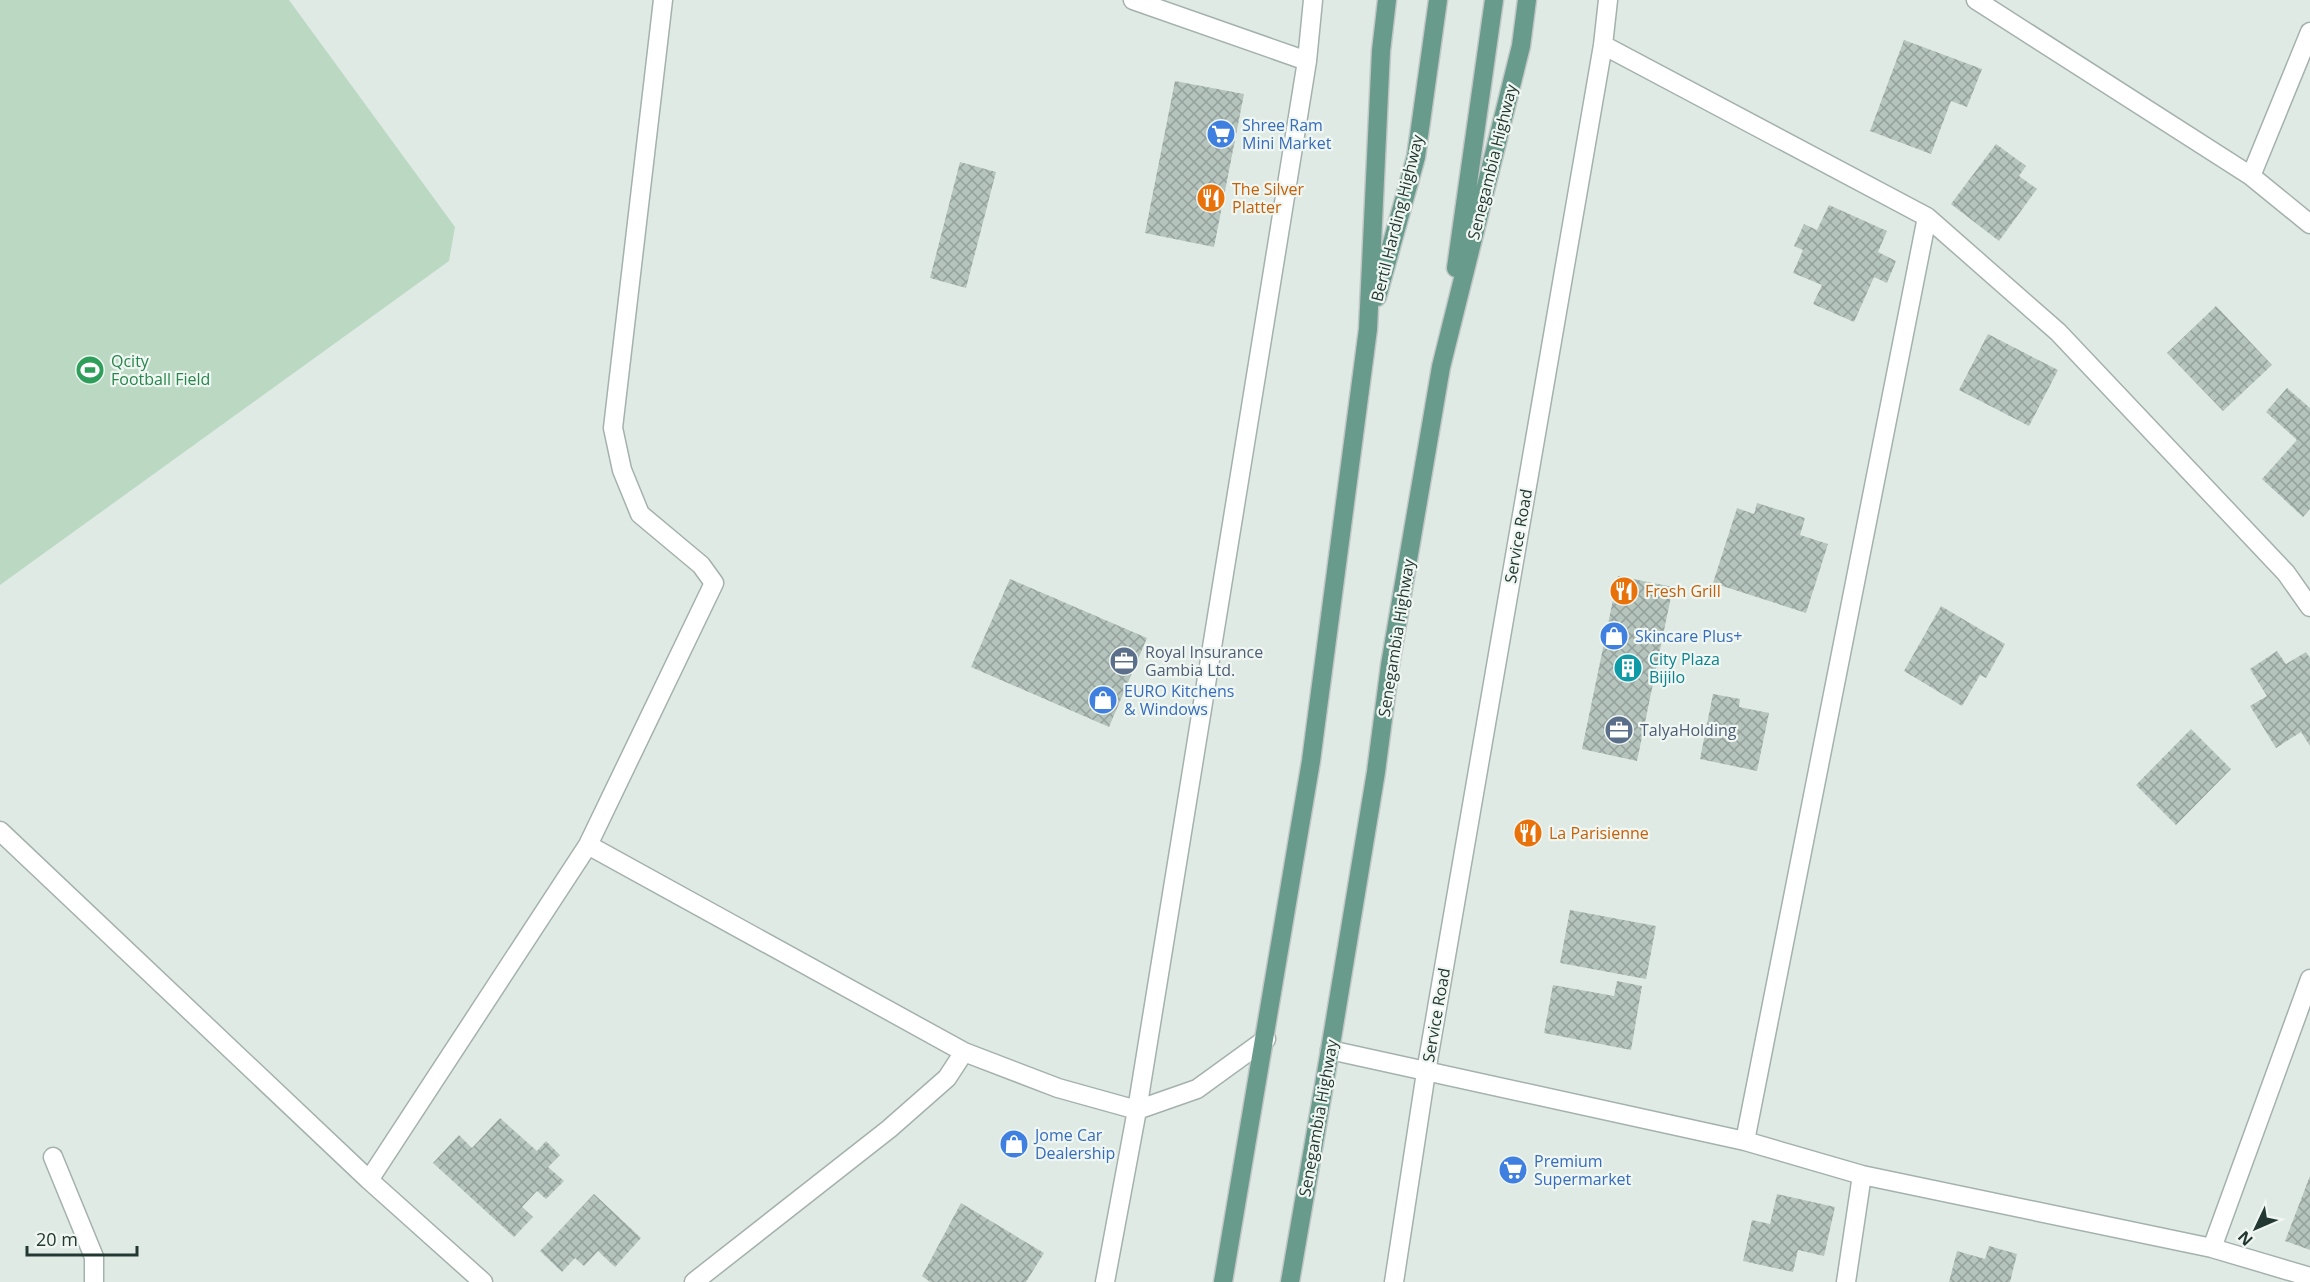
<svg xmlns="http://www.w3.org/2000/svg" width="2310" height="1282" viewBox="0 0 2310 1282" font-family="'Open Sans',sans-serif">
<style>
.park{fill:#bbd9c2}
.building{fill:url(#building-cross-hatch)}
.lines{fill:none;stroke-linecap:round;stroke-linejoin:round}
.street-casing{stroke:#a4b1ac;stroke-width:21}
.primary-casing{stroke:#c1c7c6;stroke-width:21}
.street{stroke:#fff;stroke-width:18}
.primary{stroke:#699b8c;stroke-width:18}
.labels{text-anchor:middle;stroke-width:4.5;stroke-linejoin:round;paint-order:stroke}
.shop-label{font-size:16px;fill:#366cbe;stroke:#f0f7f3;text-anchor:start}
.street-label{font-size:16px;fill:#233832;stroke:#f0f7f3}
.food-label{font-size:16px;fill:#c56008;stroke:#f0f7f3;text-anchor:start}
.leisure-label{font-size:16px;fill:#27864d;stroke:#f0f7f3;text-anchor:start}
.service-label{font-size:16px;fill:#4e5e75;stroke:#f0f7f3;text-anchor:start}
.culture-label{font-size:16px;fill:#0d838f;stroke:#f0f7f3;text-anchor:start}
</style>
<defs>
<pattern id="building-cross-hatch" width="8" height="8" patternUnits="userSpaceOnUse" patternTransform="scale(1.5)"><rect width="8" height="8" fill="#b6c4be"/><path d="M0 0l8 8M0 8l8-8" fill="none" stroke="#94a09b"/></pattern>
</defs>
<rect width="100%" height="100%" fill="#e0eae5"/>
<path class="park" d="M0 0H289L455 227 449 261 0 585Z"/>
<path class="building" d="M1904 40 1982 69 1967 107 1951 101 1931 154 1870 131Z
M1175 81 1244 94 1214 247 1145 233Z
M1996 144 2026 166 2019 176 2037 189 1999 241 1951 204Z
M960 162 996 172 966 288 930 278Z
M1829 205 1887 231 1878 252 1896 261 1887 283 1874 277 1854 322 1813 304 1822 285 1793 273 1803 250 1794 246 1804 224 1817 230Z
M2216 306 2272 365 2223 411 2167 353Z
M1988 334 2058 370 2029 426 1959 390Z
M2287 388 2310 408V509L2303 517 2262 479 2297 440 2266 412Z
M1757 503 1805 518 1800 535 1828 544 1806 613 1713 583 1737 508 1754 514Z
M1618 576 1673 587 1637 761 1582 749Z
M1010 579 1147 638 1109 727 971 667Z
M1941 606 2005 644 1986 678 1980 675 1962 706 1904 671Z
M2277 651 2286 664 2306 652 2310 658V746L2301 732 2276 748 2250 706 2267 696 2250 669Z
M1713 694 1740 699 1739 707 1769 713 1757 771 1700 759Z
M2191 729 2231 769 2176 825 2136 785Z
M1570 910 1656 926 1646 979 1560 963Z
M1617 981 1642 986 1631 1050 1544 1033 1553 985 1614 996Z
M500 1118 537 1151 546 1141 560 1155 548 1167 564 1181 546 1199 537 1191 522 1207 533 1217 514 1237 433 1163 459 1135 472 1148Z
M2310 1176V1250L2285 1241Z
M594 1194 641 1238 615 1267 598 1251 584 1266 575 1258 562 1272 540 1251Z
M1777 1194 1835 1207 1824 1256 1798 1250 1793 1272 1743 1261 1752 1220 1770 1224Z
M961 1203 1044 1253 1026 1282H930L922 1276Z
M1989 1246 2017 1254 2010 1282H1949L1957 1251 1985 1259Z"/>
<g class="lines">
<g class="street-casing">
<path id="street" d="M1133 0 1307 61
M1976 0 2251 176 2310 224
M1603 45 1927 217 2058 332 2286 573 2310 607
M2251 176 2310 32
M0 831 369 1180 483 1282
M588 845 714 583 701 565 640 514 622 470 613 428 663 0
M1330 1050 1745 1141 1862 1175 2212 1248 2310 1277
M1745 1141 1927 217
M53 1157 94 1257V1282
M369 1180 588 845 964 1052
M2212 1248 2310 979
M694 1282 889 1129 947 1078 964 1052 1058 1088 1137 1110 1197 1089 1266 1039
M1105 1282 1137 1110 1307 61 1313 0
M1394 1282 1426 1072 1603 45 1608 0
M1846 1282 1862 1175"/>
</g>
<g class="primary-casing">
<path id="primary" d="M1456 268 1494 0
M1377 297 1416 157 1438 0
M1223 1282 1311 761 1368 329 1381 51 1387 0
M1290 1282 1330 1050 1376 772 1390 665 1441 367 1521 46 1527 0"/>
</g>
<use href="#street" class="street"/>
<use href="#primary" class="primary"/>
</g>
<defs>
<g id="supermarket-disc" transform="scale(1.5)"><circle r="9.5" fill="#3f7fe0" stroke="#f0f7f3"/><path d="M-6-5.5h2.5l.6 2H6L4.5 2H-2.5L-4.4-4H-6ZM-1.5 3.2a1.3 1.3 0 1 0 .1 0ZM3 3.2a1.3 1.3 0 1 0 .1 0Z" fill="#fff"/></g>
<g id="restaurant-disc" transform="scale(1.5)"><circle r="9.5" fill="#e8710a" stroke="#f0f7f3"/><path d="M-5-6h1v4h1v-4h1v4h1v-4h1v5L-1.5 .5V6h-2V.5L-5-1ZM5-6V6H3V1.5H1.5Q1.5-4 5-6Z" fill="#fff"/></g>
<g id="stadium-disc" transform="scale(1.5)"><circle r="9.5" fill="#2e9e5b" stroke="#f0f7f3"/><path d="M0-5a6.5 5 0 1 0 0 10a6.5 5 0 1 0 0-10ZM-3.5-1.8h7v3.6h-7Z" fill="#fff"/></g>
<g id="shop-disc" transform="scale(1.5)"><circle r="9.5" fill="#3f7fe0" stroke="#f0f7f3"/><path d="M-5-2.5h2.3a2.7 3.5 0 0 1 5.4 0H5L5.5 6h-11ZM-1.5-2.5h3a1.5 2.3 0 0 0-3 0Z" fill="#fff"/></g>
<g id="office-disc" transform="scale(1.5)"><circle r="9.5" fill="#5c6f8a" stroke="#f0f7f3"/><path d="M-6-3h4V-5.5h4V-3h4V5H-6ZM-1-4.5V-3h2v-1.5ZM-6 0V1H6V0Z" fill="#fff"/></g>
<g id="building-disc" transform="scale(1.5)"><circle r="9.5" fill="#0f9aa8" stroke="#f0f7f3"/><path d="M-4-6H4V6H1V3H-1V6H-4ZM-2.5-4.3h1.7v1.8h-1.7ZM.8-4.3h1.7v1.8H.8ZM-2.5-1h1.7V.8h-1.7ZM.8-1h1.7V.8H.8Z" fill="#fff"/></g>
</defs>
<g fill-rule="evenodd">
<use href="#supermarket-disc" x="1221" y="134"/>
<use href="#restaurant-disc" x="1211" y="198"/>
<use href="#stadium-disc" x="90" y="370"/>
<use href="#restaurant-disc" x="1624" y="591"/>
<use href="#shop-disc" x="1614" y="636"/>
<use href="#office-disc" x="1124" y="661"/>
<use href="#building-disc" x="1628" y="668"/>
<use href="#shop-disc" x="1103" y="700"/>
<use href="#office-disc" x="1619" y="730"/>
<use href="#restaurant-disc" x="1528" y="833"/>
<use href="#shop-disc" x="1014" y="1144"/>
<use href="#supermarket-disc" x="1513" y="1170"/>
</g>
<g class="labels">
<g class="shop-label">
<text x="1242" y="131">Shree Ram<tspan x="1242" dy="18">Mini Market</tspan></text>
<text x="1635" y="642">Skincare Plus+</text>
<text x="1124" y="697">EURO Kitchens<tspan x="1124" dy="18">&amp; Windows</tspan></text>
<text x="1035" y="1141">Jome Car<tspan x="1035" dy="18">Dealership</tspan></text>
<text x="1534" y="1167">Premium<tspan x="1534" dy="18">Supermarket</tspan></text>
</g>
<g class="street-label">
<text transform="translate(1492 162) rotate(-76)" y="6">Senegambia Highway</text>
<text transform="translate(1397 218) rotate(-76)" y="6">Bertil Harding Highway</text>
<text transform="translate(1518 536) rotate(-80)" y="6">Service Road</text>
<text transform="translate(1396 638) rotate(-81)" y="6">Senegambia Highway</text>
<text transform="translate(1436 1015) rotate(-80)" y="6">Service Road</text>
<text transform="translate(1318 1118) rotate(-80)" y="6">Senegambia Highway</text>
</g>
<g class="food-label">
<text x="1232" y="195">The Silver<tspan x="1232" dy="18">Platter</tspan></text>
<text x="1645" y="597">Fresh Grill</text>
<text x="1549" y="839">La Parisienne</text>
</g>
<g class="leisure-label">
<text x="111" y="367">Qcity<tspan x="111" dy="18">Football Field</tspan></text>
</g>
<g class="service-label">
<text x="1145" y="658">Royal Insurance<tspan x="1145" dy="18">Gambia Ltd.</tspan></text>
<text x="1640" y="736">TalyaHolding</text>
</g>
<g class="culture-label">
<text x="1649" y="665">City Plaza<tspan x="1649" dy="18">Bijilo</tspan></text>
</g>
</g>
<g transform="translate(2256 1228) rotate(226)" stroke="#f0f7f3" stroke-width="4.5" paint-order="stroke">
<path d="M0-4.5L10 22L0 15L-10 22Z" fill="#233832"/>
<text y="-9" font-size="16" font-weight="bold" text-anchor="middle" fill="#233832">N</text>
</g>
<path d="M27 1246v9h110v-9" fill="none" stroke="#233832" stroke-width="3"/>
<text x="36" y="1246" font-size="18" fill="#233832" stroke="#f0f7f3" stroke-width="4.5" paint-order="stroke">20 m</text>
</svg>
